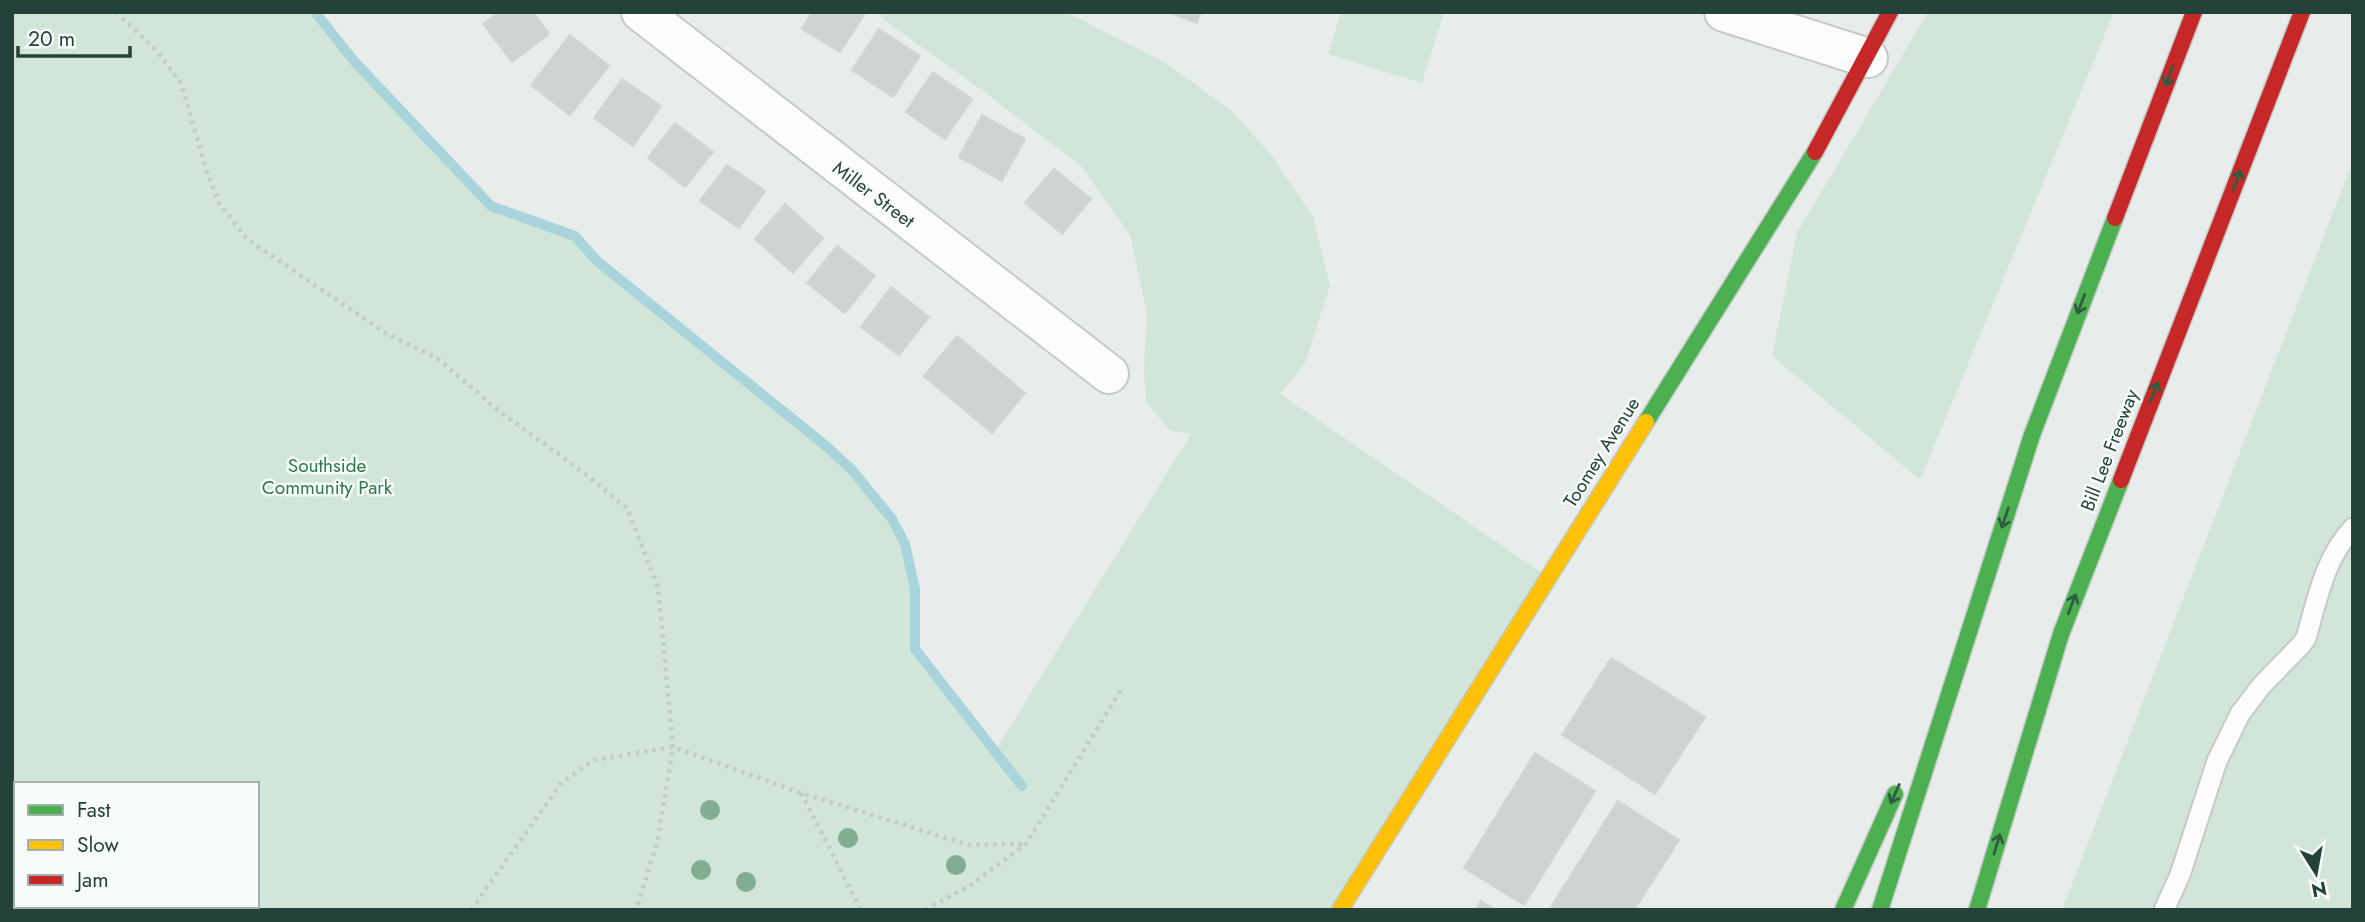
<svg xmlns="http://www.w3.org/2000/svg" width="2365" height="922" viewBox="0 0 2365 922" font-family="Jost,sans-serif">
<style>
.green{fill:#d1e6d8;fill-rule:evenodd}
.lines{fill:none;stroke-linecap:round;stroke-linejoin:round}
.stream{stroke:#a9d4db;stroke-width:10}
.building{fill:#cfd4d2;stroke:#d1d6d4;stroke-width:2}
.lane-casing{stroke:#c5cac8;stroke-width:23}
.street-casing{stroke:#c5cac8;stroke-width:42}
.fast-casing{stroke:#c3cbc8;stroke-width:19}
.slow-casing{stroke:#c3cbc8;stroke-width:19}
.jam-casing{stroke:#c3cbc8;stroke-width:19}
.path{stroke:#c3ccca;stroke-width:4.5;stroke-dasharray:3.5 5;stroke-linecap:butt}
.lane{stroke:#fcfcfc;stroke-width:19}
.street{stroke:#fcfcfc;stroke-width:38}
.fast{stroke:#4caf50;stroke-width:16}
.slow{stroke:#ffc107;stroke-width:16}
.jam{stroke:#c62828;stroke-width:16}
.tree{fill:#81ae93}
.oneway{stroke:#2e5d40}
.labels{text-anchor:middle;stroke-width:5;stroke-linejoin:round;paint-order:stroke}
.street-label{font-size:19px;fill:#24423a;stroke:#f7fbf9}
.park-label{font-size:19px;fill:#2d7a4b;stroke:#f7fbf9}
</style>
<rect width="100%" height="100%" fill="#e8edeb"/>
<path class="green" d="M12 12H315L354 61 491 206 575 236 597 261 826 446 852 470 892 519 905 544 912 568 915 589 916 649 995 751 1191 434 1170 431 1146 402 1144 367 1147 313 1130 235 1081 166 979 88 887 22 878 12H1066L1166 63 1234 113 1272 156 1313 217 1330 286 1305 363 1280 394 1548 577 1340 910H12ZM16 784H257V906H16Z
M1341 12H1444L1422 83 1328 54Z
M1928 12H2114L1920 480 1772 356 1797 233Z
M2353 161V910H2062Z"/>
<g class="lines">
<path class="stream" d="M315 12 354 61 491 206 575 236 597 261 826 446 852 470 892 519 905 544 915 589V649L1022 786"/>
</g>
<path class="building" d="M499 12H533L549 34 512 62 483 24Z
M812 12H859L864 15 840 52 802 29Z
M1168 12H1201L1197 23Z
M879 29 920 56 893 97 852 70Z
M570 35 609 66 570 115 531 85Z
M933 72 972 99 945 139 906 112Z
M622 79 661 106 633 146 594 118Z
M982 115 1025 139 1002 181 959 157Z
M675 123 713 152 685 187 648 158Z
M727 165 765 191 739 228 700 201Z
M1054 169 1091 199 1062 234 1025 203Z
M785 204 823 238 793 273 755 239Z
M837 246 875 276 845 313 807 283Z
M891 287 929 317 899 355 861 327Z
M957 336 1025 393 992 433 924 376Z
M1611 658 1658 687 1609 764 1562 735Z
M1658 687 1705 717 1655 794 1609 764Z
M1535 753 1595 791 1524 905 1464 868Z
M1618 801 1679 840 1634 910H1549Z
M1481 901 1496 910H1476Z"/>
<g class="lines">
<g class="lane-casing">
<path id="lane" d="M2164 910 2180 875 2217 761 2240 714 2262 685 2301 645 2306 638C2317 600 2325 557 2353 528"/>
</g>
<g class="street-casing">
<path id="street" d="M641 12 1109 374
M1724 12 1868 58"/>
</g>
<g class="fast-casing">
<path id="fast" d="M1646 422 1815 152
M1843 910 1895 794
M1880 910 2032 435 2115 218
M1977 910 2061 634 2121 480"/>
</g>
<g class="slow-casing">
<path id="slow" d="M1340 910 1646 422"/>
</g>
<g class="jam-casing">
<path id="jam" d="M1815 152 1890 12
M2115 218 2194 12
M2121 480 2302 12"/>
</g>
<path class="path" d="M116 12 156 50 181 83 207 172 219 203 247 239 387 334 437 358 500 412 575 466 627 508 658 587 673 747 657 843 636 910
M801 793 861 910
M471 910 562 782 594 760 673 747 801 793 969 845 1026 844
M925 910 971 885 1026 844 1121 690"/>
<use href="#lane" class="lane"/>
<use href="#street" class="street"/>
<use href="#fast" class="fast"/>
<use href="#slow" class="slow"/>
<use href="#jam" class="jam"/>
</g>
<g class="tree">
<circle cx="710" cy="810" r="10"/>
<circle cx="848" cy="838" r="10"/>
<circle cx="956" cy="865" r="10"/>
<circle cx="701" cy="870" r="10"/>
<circle cx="746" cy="882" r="10"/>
</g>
<defs><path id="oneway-shaft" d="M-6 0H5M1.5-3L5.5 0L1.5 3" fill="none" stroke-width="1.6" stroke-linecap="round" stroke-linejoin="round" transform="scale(1.75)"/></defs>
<g class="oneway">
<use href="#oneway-shaft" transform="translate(2169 76) rotate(111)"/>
<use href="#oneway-shaft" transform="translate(2237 180) rotate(-69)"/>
<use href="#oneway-shaft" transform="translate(2081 304) rotate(111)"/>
<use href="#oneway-shaft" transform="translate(2154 392) rotate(-69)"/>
<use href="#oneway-shaft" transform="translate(2005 518) rotate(108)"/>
<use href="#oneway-shaft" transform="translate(2072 604) rotate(-69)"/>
<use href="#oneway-shaft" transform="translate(1895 794) rotate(114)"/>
<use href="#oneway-shaft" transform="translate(1997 844) rotate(-73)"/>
</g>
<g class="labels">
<g class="street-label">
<text transform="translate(874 194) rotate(37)" y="7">Miller Street</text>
<text transform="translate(2109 450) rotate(-69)" y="7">Bill Lee Freeway</text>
<text transform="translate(1601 452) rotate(-58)" y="7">Toomey Avenue</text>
</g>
<g class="park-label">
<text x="327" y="472">Southside<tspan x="327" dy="22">Community Park</tspan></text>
</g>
</g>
<rect width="2365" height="922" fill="none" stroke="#24423a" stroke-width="28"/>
<rect x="14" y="782" width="245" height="126" fill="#f7fbf9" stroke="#a3b1ad" stroke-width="2"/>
<rect x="28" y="805" width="35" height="10" fill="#4caf50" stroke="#a3b1ad" stroke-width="2"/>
<text x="77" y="817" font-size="21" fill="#24423a">Fast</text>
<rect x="28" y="840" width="35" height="10" fill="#ffc107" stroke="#a3b1ad" stroke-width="2"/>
<text x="77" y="852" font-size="21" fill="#24423a">Slow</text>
<rect x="28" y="875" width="35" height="10" fill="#c62828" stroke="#a3b1ad" stroke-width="2"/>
<text x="77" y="887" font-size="21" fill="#24423a">Jam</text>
<g transform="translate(2316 873) rotate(169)" stroke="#f7fbf9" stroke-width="5" paint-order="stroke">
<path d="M0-5L12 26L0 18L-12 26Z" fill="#24423a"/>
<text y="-10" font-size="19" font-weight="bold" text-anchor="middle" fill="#24423a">N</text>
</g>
<path d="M18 46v10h112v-10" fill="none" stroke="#24423a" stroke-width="3.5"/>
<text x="28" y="46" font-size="21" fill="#24423a" stroke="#f7fbf9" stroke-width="5" paint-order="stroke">20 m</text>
</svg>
